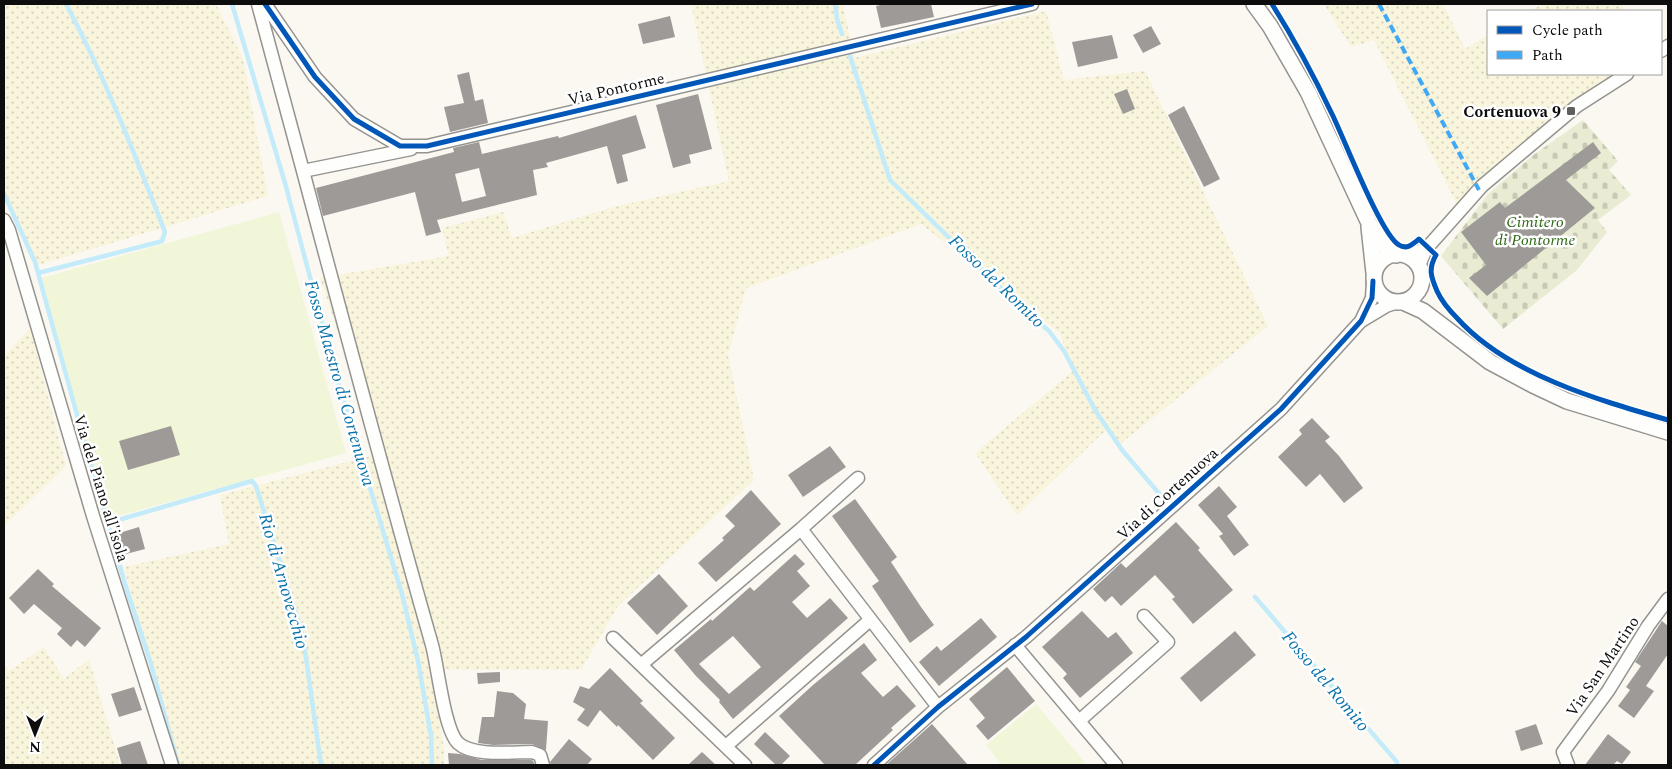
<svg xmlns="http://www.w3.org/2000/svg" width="1672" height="769" viewBox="0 0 1672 769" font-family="Spectral,serif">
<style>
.farmland{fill:url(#farmland-dots)}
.cemetery{fill:url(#cemetery-stones)}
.pitch{fill:#f1f6d9}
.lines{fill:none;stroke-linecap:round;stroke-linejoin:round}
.stream{stroke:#c3ebf9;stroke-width:4.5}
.building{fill:#9e9a97;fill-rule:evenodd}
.minor-casing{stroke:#949390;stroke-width:15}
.tertiary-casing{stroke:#949390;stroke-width:18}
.minor{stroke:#fefefd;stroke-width:12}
.tertiary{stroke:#fefefd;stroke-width:15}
.quiet{stroke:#3fa9f5;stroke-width:4;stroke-dasharray:8 4;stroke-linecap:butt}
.cycleway-casing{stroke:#fff;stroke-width:8}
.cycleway{stroke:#0057b8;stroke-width:5}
.poi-dot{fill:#605f5d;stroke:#fff;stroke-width:2}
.labels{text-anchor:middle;stroke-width:5;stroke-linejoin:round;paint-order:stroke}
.street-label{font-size:16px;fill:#0d0d0d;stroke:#fff}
.poi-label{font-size:16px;font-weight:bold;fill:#0d0d0d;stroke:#fff;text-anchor:end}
.park-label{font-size:16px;font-style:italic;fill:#306b17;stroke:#fff}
.water-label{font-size:18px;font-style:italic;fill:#0a73aa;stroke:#fff}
</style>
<defs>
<pattern id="farmland-dots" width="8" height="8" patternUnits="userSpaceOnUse" patternTransform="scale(1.25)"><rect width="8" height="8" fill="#f9f4dc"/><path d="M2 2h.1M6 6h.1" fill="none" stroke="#d4d0bc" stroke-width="1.8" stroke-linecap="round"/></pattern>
<pattern id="cemetery-stones" width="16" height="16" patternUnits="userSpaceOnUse" patternTransform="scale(1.25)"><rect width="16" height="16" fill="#e9ecd3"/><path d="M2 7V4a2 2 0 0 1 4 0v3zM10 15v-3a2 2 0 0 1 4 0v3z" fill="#c7c9b4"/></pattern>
</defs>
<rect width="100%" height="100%" fill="#fbf8f1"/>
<path class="farmland" d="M4 4H216L243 59 268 196 35 266 4 196Z
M691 4H843L854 58 1046 11 1064 80 1145 71 1268 326 1120 444 1106 430 1017 515 975 453 1072 372 1060 333 921 224 746 288 728 355 754 480 618 606 581 670H433L444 751V765H178L124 567 229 544 220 495 378 454 320 278 449 256 442 228 503 212 512 238 613 207 729 181Z
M1324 4H1443L1465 49 1488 35V74H1621L1460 210 1374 40 1351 47Z
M1543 4H1622L1626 11H1530Z
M30 328 66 466 4 526V357Z
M44 647 64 679 89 659 120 765H4V664L9 671Z"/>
<path class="cemetery" d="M1583 120 1618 161 1609 170 1631 195 1598 220 1607 232 1577 270 1503 329 1441 256 1488 194 1532 156Z"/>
<path class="pitch" d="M279 212 346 453 107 519 41 278Z
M1036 704 1087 765H1002L986 745Z"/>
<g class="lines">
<path class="stream" d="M232 4 285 183 336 375 402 594 418 661 431 736 432 765
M835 4 837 19 842 34
M850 56 890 180 1015 302 1049 331 1064 351 1095 410 1122 450 1162 497
M4 194 35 262 87 451 126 587 151 664 178 765
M38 273 159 242 162 241 165 232C135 155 105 77 66 4
M108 523 252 481 256 486 303 636 321 765
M1255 597 1397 762V765"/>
</g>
<path class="building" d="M885 4H931L934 17 881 28 876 6Z
M670 16 675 37 643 44 638 24Z
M1151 26 1161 44 1143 53 1133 35Z
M1112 35 1118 58 1078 67 1072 42Z
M469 72 475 101 483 99 488 123 450 132 444 107 464 103 457 75Z
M1127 89 1135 109 1123 114 1114 94Z
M698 94 712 149 689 155 691 163 673 168 656 105Z
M1184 106 1220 179 1204 187 1168 115Z
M636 115 646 148 622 155 628 181 617 184 607 146 546 163 548 167 533 170 537 195 437 220 441 232 426 236 415 192 323 216 316 188 454 152 453 148 479 142 482 154 558 136 559 138ZM479 168 486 196 462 202 455 174Z
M1593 142 1601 153 1566 180 1595 208 1487 296 1469 278 1486 265 1461 232 1500 202 1505 208Z
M1312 418 1330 437 1325 441 1339 456 1363 488 1344 503 1320 474 1306 487 1278 457 1302 434 1299 430Z
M171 426 180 455 128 470 119 441Z
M830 446 846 467 803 497 788 475Z
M1219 486 1237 507 1227 516 1249 545 1234 556 1219 536 1223 534 1198 505Z
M751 490 781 524 716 582 698 563 724 540 722 538 735 526 725 516Z
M855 499 897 557 891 562 921 607 934 625 910 643 872 586 879 581 832 516Z
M1176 522 1200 548 1198 550 1233 590 1193 624 1172 599 1175 597 1155 575 1121 606 1112 596 1105 602 1093 589 1121 563 1126 568Z
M139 527 145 549 122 555 116 534Z
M795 554 805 564 797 571 810 586 792 602 807 618 830 598 848 618 733 719 719 702 720 700 696 676 674 650 711 619 712 621 750 587 754 591ZM733 636 761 667 729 694 699 664Z
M38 569 54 584 52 586 101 628 85 647 77 640 71 647 57 634 62 628 34 604 24 614 9 598Z
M659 574 688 606 657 635 627 603Z
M1082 611 1108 638 1116 632 1133 653 1080 698 1063 678 1067 674 1042 647Z
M981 618 997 637 939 686 919 662 937 646 941 651Z
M1662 621 1668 626V654L1646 686 1654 691 1634 718 1618 706 1630 690 1626 687 1641 666 1635 662Z
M1235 631 1256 655 1201 702 1180 678Z
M864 643 877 660 861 673 883 697 897 685 916 706 891 728 893 730 855 765H825L779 716 813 685Z
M1007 667 1035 701 988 740 976 726 985 718 969 699Z
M610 668 643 701 640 703 675 738 653 760 618 725 617 727 600 710 588 727 577 720 585 709 573 702 580 686 589 689Z
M500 672V682L478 684 477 673Z
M134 687 142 710 119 717 111 694Z
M497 691 513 693 526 704 524 719 548 721 546 750 532 744 493 745 478 743 482 717H494Z
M932 724 968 765H886Z
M1536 724 1543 744 1521 751 1515 731Z
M765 732 790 756 781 765H776L754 744Z
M1608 734 1631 752 1622 764 1617 761 1613 765H1585Z
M569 739 592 759 587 765H551L550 762Z
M140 741 148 765H122L117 748Z
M702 752 716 765H688Z
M448 753 460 754 482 760H531L533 761 535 765H449Z"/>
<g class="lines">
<g class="minor-casing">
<path id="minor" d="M258 4 303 171 411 149
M265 4 315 77 354 119 400 146H427L1032 4
M1661 51 1668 46
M303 171C345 329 387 487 432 645 438 667 444 729 458 743 473 757 512 752 532 752L540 755 543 765
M4 220 9 230 93 516 172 765
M1407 256 1426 249
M1419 266 1426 249 1482 186 1577 106 1627 74
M1361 321 1386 306 1395 303
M801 529 938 707
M613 638 745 765
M1015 645 1116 765
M642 664 801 529 858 478
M1079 721 1168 642 1144 616
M726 746 870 620
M874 765 938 707 1026 637 1281 409 1361 321 1372 298 1373 281
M1568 765 1563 752 1608 691 1648 626 1668 599"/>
</g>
<g class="tertiary-casing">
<path id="tertiary" d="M1254 4 1270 26 1308 92 1369 223 1384 246 1396 255
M1369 227 1374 273
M1374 278a24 24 0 1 1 48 0a24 24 0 1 1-48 0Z
M1403 302 1423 311 1490 362 1533 385 1567 401 1668 432"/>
</g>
<use href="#minor" class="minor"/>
<use href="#tertiary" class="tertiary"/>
<path class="quiet" d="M1379 4 1479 190"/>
<g class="cycleway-casing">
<path id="cycleway" d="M265 4 315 77 354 119 400 146H427L1032 4
M1272 4C1294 39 1314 76 1332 114 1344 138 1381 235 1399 245 1407 250 1413 244 1419 239L1436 255C1428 269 1431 277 1437 291 1442 302 1448 309 1457 318 1507 374 1598 400 1668 420
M874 765 938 707 1026 637 1281 409 1361 321 1372 298 1373 281"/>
</g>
<use href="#cycleway" class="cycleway"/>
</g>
<rect class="poi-dot" x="1566" y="106" width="10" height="10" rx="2.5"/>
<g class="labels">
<g class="street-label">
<text transform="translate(616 88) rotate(-13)" y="6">Via Pontorme</text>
<text transform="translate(102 488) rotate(73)" y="6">Via del Piano all'isola</text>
<text transform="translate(1167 493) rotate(-42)" y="6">Via di Cortenuova</text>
<text transform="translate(1602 666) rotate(-56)" y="6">Via San Martino</text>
</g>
<g class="poi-label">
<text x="1561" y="117">Cortenuova 9</text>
</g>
<g class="park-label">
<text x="1535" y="227">Cimitero<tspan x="1535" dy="18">di Pontorme</tspan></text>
</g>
<g class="water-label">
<text transform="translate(997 281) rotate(44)" y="6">Fosso del Romito</text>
<text transform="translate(340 383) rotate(74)" y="6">Fosso Maestro di Cortenuova</text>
<text transform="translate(284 581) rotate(74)" y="6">Rio di Arnovecchio</text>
<text transform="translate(1326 681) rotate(50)" y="6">Fosso del Romito</text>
</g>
</g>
<rect width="1672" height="769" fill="none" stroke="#0d0d0d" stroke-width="10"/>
<rect x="1487" y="10" width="175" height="65" fill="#ffffff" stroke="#9e9e9e"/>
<rect x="1497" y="26" width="25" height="8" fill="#0057b8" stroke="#9e9e9e"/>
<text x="1532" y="35" font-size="15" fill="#0d0d0d">Cycle path</text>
<rect x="1497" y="51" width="25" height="8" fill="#3fa9f5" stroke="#9e9e9e"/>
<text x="1532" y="60" font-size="15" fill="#0d0d0d">Path</text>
<g transform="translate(35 734) rotate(180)" stroke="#ffffff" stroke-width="4" paint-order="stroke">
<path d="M0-4L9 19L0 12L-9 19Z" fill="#0d0d0d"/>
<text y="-8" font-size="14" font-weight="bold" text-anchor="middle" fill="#0d0d0d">N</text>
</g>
</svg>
